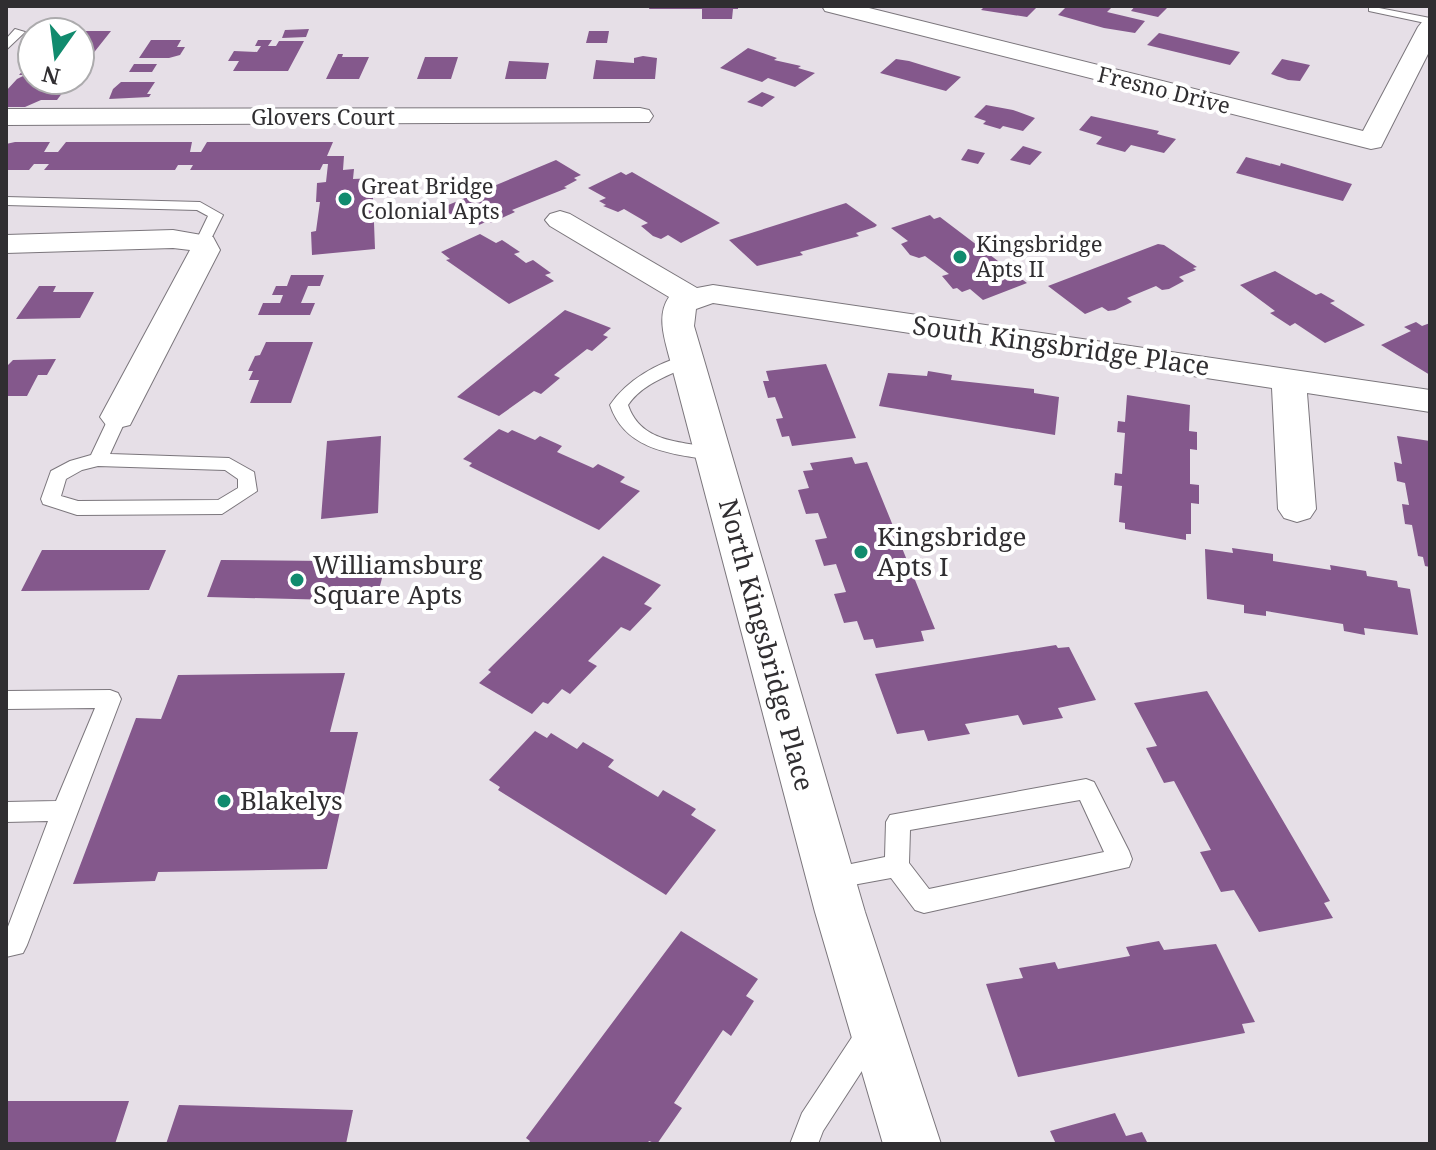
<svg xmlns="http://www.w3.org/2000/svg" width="1436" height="1150" viewBox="0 0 1436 1150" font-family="'Noto Serif',serif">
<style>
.building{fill:#84588c}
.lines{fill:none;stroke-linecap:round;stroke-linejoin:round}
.lane-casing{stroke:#7b767c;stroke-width:2}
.street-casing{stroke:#7b767c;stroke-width:2}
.lane{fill:#fff;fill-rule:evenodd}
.street{fill:#fff;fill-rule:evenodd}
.poi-dot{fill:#118b6e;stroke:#fff;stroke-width:3}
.labels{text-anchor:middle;stroke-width:8;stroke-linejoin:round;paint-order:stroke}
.far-street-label{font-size:22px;fill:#302e31;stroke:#fff}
.far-poi-label{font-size:22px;fill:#302e31;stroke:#fff;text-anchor:start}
.street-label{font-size:26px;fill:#302e31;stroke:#fff}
.poi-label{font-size:26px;fill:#302e31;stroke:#fff;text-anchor:start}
</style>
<rect width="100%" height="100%" fill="#e6dfe7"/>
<path class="building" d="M650 6H738V9H733L732 19H702V9H649Z
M985 6H1038L1027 17 981 10Z
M1067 6H1113L1107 12 1145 21 1135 33 1104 28 1058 15Z
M1135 6H1159L1167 8 1158 17 1131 11Z
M309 29 306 37 282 38 285 30Z
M111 31 80 70V31Z
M589 31H609L607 43H586Z
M1159 33 1240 52 1230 65 1147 45Z
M151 40H181L177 47H185L180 55 169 58H139Z
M258 40H272L268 46H276L279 41H304L288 71H233L239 61H228L234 51 257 52 261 46H255Z
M748 48 777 58 774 60 801 66 798 68 815 73 795 87 768 78 762 82 720 68Z
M338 54H343L342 57H369L359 79H326Z
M643 56 657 58 655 79H593L596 60 634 63V58Z
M425 57H458L451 79H417Z
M896 59 909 61 961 77 946 91 880 73Z
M1282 59 1310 65 1300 81 1288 80 1271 74Z
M32 60V80H72L57 100H41L25 107H6V91L17 79 25 75H19Z
M509 61 549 63 546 79H505Z
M134 64H157L152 72H129Z
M121 82H155L147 94H151L149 97 109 99 113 89Z
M762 92 775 97 762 107 747 102Z
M986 105 1013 110 1035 118 1023 131 1003 126 1000 129 983 124 986 121 974 117Z
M1091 116 1159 131 1157 134 1176 139 1164 153 1131 145 1125 152 1096 144 1102 137 1079 130Z
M15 142H50L44 152H58L66 142H192L190 152H201L207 142H333L327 156H344L343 170 354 169 353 179 377 178 376 196 373 197 375 249 312 255 311 232 316 231 320 202H316L317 183 326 182 328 164H323L320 170H190L193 165H178L175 170H44L49 164H34L29 170H6V144Z
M1023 146 1042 152 1030 165 1010 160Z
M968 149 985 153 978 164 961 160Z
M1246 157 1280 166 1281 163 1352 184 1343 201 1236 173Z
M556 160 581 175 574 178 577 180 564 187 567 188 512 210 515 212 491 223 488 221 472 228 441 208Z
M621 172 626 175 632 172 720 223 681 243 668 235 661 239 653 236 641 226 648 223 624 209 618 212 603 206 606 205 599 201 606 198 588 188Z
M846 203 877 225 875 227 856 233 859 236 800 252 803 255 757 266 729 240Z
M930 215 934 219 940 217 1027 283 983 300 970 289 962 292 957 288 953 289 942 276 949 274 925 256 919 258 910 255 901 244 908 241 891 228Z
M480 234 496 243 502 240 520 252 514 254 526 263 533 260 551 273 545 275 554 281 509 304 446 260 450 259 441 252Z
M1158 244 1164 245 1197 267 1193 268 1196 270 1179 277 1184 281 1169 289 1162 290 1156 286 1127 298 1132 302 1115 310 1108 311 1102 307 1085 314 1048 286Z
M1275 271 1316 295 1321 293 1335 301 1330 303 1365 325 1325 343 1295 323 1290 326 1270 313 1275 311 1240 285Z
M291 275H324L320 286H308L301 303H315L310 315H258L263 303H280L283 295H272L276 286H287Z
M39 286H56L53 292H94L80 318 16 319Z
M565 310 611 328 603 335 608 337 592 351 587 349 554 375 560 378 541 394 534 391 499 416 457 397Z
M1416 322 1422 326 1430 323V375L1381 345 1411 331 1404 327Z
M266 342H313L291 403H250L259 380H249L253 371H248L255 356 260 355Z
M56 359 47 375H38L27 396H6V367L13 360Z
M826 364 856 438 792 446 789 436 782 437 776 419 783 418 775 397 768 398 763 381H769L766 371Z
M928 371 952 375 951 380 1034 389V393L1059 397 1055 435 879 406 888 373 927 376Z
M1127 395 1190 405 1189 431 1197 432V450L1190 449V484L1199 485V504L1191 503V534H1186V540L1125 529V523L1119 522 1122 486 1114 485 1115 473 1122 474 1125 433 1117 432 1118 421 1125 422Z
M499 429 508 433 512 430 535 440 540 436 562 446 557 452 593 468 598 464 625 477 620 482 640 491 599 530 469 466 472 463 463 459Z
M381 436 378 513 321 519 327 441Z
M1397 436 1430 441V567L1425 566 1423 557 1418 556 1412 525 1405 524 1402 504 1409 505 1405 483 1397 481 1394 462 1402 464Z
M852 457 855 464 867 462 935 629 921 631 924 641 876 648 873 639 864 640 857 621 844 623 834 594 846 592 836 564 824 566 815 540 827 538 818 513 806 514 798 490 809 488 803 471 813 470 810 463Z
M1232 548 1273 554V561L1331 570 1330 565 1366 571 1367 576 1397 581 1398 587 1410 589 1418 635 1364 628 1365 635 1344 631 1343 624 1266 611V616L1244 613V605L1207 599 1205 549 1233 553Z
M42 550H166L149 590 21 591Z
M603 556 661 585 644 604 652 608 630 631 621 627 588 661 597 666 570 694 562 689 548 704 543 702 532 714 479 683 491 672 488 670Z
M221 560 326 561 386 563 376 601 207 597Z
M1056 645 1058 648 1069 647 1096 700 1058 708 1063 718 1023 725 1018 715 965 724 970 734 928 741 924 730 897 734 875 674Z
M345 673 330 732H358L327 869 158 872 155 881 73 884 136 718 161 719 178 675Z
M1207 691 1330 901 1324 903 1333 918 1259 932 1234 890 1221 892 1200 852 1211 850 1174 781 1164 783 1146 748 1157 746 1134 703Z
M535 731 547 738 551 733 577 749 583 742 614 760 608 767 658 797 663 790 696 809 691 815 716 830 666 895 498 790 500 787 489 780Z
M681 931 758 979 746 996 754 1001 731 1036 723 1030 674 1103 682 1108 657 1144 649 1141 647 1144H528L530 1141 526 1138Z
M1159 941 1164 950 1216 944 1255 1022 1242 1024 1245 1033 1018 1077 986 984 1023 978 1019 968 1055 962 1058 969 1130 956 1126 947Z
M6 1101H129L115 1144H6Z
M179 1105 353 1110 346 1144H166Z
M1115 1113 1126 1136 1142 1132 1148 1144H1056L1050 1131Z"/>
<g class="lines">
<g class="lane-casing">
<path id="lane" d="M1369 6 1430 18V24L1369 11Z
M15 29 25 32 6 50V39Z
M6 197 200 202 223 215 209 243 202 247 195 243 208 216 197 210 6 205Z
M687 355 695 360 693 364C670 375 643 383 628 405 642 446 685 440 719 450L722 454 719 458 713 460C671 454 625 450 610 405 627 380 657 363 687 355Z
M118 411 127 417 110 454 229 458 254 472 257 491 222 514 77 515 43 504 41 499 51 471 70 461 91 455 109 417ZM98 466 225 470 238 479V488L218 500 78 501 61 496 66 479 82 470Z
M110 690 118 693 121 699 27 945 23 953 6 957V932L48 821 6 822V802L56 801 95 708 6 709V691Z
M1086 779 1094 782 1129 851 1132 859 1129 867 924 913 915 910 891 878 831 889 822 886 819 878 822 870 885 857 886 822 890 815ZM1080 800 1104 852 929 889 909 863 910 830Z
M872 1018 882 1022 885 1031 882 1040 823 1131 818 1144H790L802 1113 862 1022Z"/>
</g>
<g class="street-casing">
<path id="street" d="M822 6H861L1363 131 1418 27 1422 22 1430 20V50L1384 141 1381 147 1371 149 825 11Z
M640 108 649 110 653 116 649 122 6 125V109Z
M560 211 570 214 697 288 713 285 1430 390V412L1307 393 1316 509 1310 518 1297 522 1284 518 1278 509 1272 388 713 303 696 309 694 326 704 360 865 912 941 1144H883L815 912 670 360C665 340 656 316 669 297L550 226 545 220 550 214Z
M173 230 213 237 220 250 130 425 118 428 106 425 100 417 190 250 173 248 6 253V235Z"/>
</g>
<use href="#lane" class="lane"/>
<use href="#street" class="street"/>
</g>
<g class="poi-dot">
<circle cx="345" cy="199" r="8"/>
<circle cx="960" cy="257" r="8"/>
<circle cx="861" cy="552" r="8"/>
<circle cx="297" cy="580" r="8"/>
<circle cx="224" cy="801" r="8"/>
</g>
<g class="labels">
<g class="far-street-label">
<text transform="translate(1164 90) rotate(14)" y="8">Fresno Drive</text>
<text x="323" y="125">Glovers Court</text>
</g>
<g class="far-poi-label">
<text x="361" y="194">Great Bridge<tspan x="361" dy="25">Colonial Apts</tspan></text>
<text x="976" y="252">Kingsbridge<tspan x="976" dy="25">Apts II</tspan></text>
</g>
<g class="street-label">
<text transform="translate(1061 346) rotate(8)" y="9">South Kingsbridge Place</text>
<text transform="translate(766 645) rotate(75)" y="9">North Kingsbridge Place</text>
</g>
<g class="poi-label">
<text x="877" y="546">Kingsbridge<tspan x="877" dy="30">Apts I</tspan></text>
<text x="313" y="574">Williamsburg<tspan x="313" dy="30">Square Apts</tspan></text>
<text x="240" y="810">Blakelys</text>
</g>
</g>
<rect width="1436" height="1150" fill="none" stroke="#302e31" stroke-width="16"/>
<g transform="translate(56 56) rotate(194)"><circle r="38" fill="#ffffff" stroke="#acabad" stroke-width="2"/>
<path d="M0-6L14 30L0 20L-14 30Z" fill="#118b6e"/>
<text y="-12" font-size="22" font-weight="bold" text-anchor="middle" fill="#302e31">N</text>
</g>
</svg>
